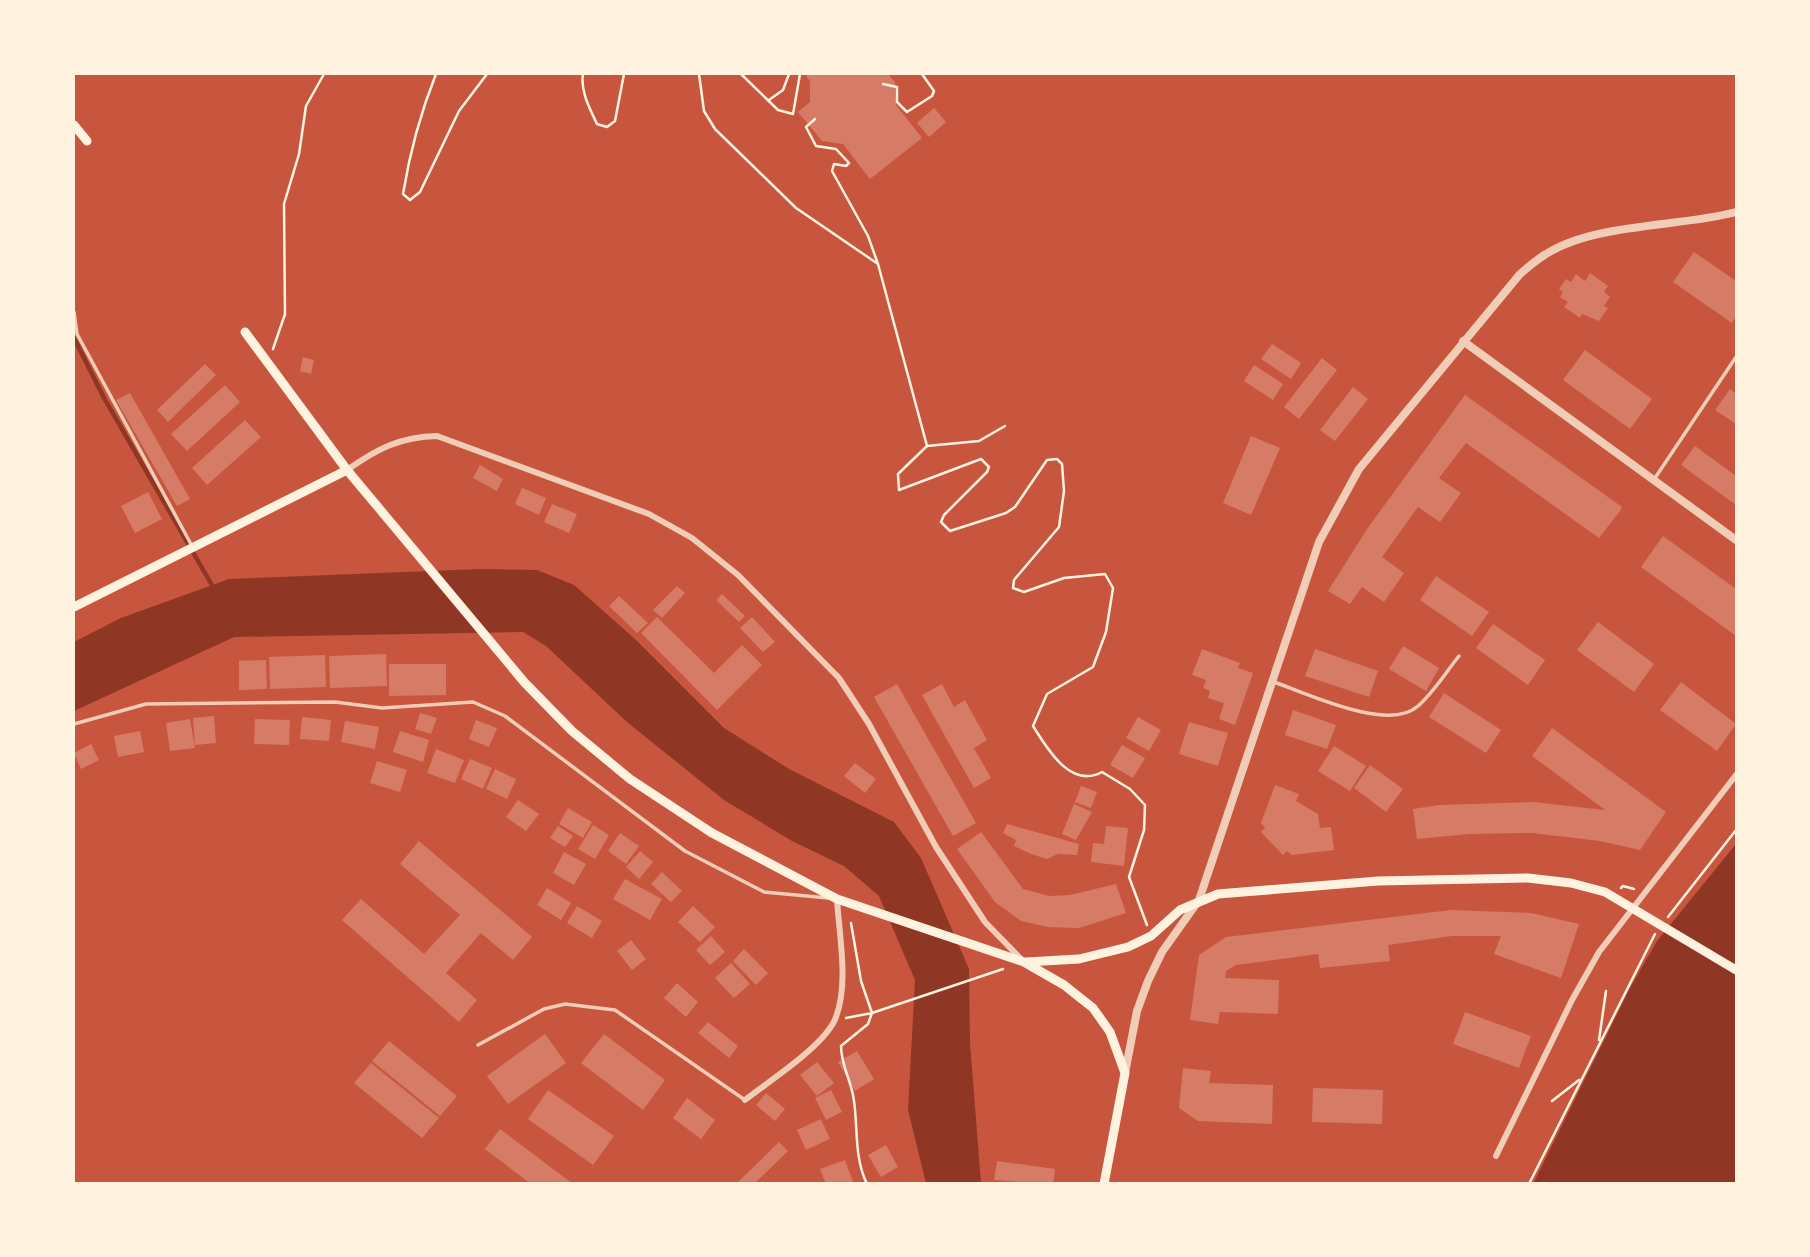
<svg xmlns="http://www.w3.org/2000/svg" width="1810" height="1257" viewBox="0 0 1810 1257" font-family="'Varela Round',sans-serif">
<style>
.water{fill:#8f3625}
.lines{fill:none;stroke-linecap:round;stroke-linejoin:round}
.stream{stroke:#8f3625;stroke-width:4.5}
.building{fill:#d67c66}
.path{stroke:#fff3e0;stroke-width:2.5}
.service{stroke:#f1ccb7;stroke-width:3.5}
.minor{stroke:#f1ccb7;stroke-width:6}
.tertiary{stroke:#f1ccb7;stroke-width:8}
.secondary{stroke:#fff3e0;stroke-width:9}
</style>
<rect width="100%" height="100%" fill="#c8553d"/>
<path class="water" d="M480 569 537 570 574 585 635 639 724 728 789 769 894 822 921 858 969 969 970 1043 981 1183H926L908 1110 915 980 879 896 844 866 792 841 724 800 627 722 546 646 523 632 234 637 74 711V642L121 618 229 579Z
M1736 844V1183L1533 1184 1630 988 1657 941Z"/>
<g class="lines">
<path class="stream" d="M74 338 104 398 213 587"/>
</g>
<path class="building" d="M809 74H888L895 82 896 105 922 138 870 179 843 144 822 141 798 112 810 102V81L806 76Z
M934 108 946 122 929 137 917 123Z
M1694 252 1736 281V316L1732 323 1673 282Z
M1590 273 1608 286 1604 292 1610 297 1604 306 1608 308 1599 321 1582 314 1580 318 1564 307 1568 302 1560 297 1563 292 1559 289 1566 279 1571 282 1576 274 1585 281Z
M1272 344 1301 363 1291 379 1261 359Z
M1585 350 1652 399 1630 429 1563 380Z
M303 357 314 360 311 374 300 371Z
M1322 358 1337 370 1299 419 1284 407Z
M205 364 216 375 168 422 157 410Z
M1254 365 1283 384 1273 400 1244 381Z
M225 385 240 402 187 451 171 434Z
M1353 387 1368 399 1335 441 1320 430Z
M1730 389 1736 394V424L1715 410Z
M130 393 190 499 177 506 116 400Z
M1465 395 1622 507 1620 511 1599 538 1466 443 1439 478 1461 493 1440 522 1418 507 1382 557 1404 573 1384 602 1362 587 1350 604 1328 591 1367 529Z
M245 420 261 437 207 485 192 468Z
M1251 436 1280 448 1251 515 1223 503Z
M1695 446 1736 476V505L1681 465Z
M480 465 503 479 497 491 473 478Z
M522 488 546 498 539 515 515 504Z
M148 492 162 519 135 533 121 506Z
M552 504 577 514 569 533 544 522Z
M1663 536 1736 589V636L1641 567Z
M1436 576 1489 612 1472 636 1420 600Z
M677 586 685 593 662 618 653 610Z
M722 594 745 616 739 622 716 600Z
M619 596 648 623 637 633 609 606Z
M657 617 714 673 742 645 762 665 717 710 641 633Z
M752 617 775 642 763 652 740 628Z
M1598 622 1654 664 1634 692 1577 650Z
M1493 624 1545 660 1528 685 1476 648Z
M1403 646 1439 668 1426 691 1389 669Z
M1202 649 1240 663 1238 668 1253 673 1235 725 1219 719 1224 703 1208 698 1210 691 1203 688 1206 680 1192 675Z
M1315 649 1378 671 1369 697 1305 676Z
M386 654 387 686 330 688 329 656Z
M325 655 326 687 270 689 269 657Z
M266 660 267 689 239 690V661Z
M389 664H446V695L389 696Z
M1681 682 1736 724 1717 751 1660 710Z
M897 684 976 823 953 836 874 697Z
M942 684 954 707 965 700 987 740 974 748 991 778 974 788 922 695Z
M1444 693 1501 730 1486 753 1429 717Z
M1293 710 1336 725 1327 749 1285 735Z
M420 713 437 718 431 734 415 729Z
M214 716 216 743 195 745 193 718Z
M302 717 331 720 329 741 300 739Z
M1138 717 1161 730 1149 751 1126 738Z
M190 719 195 748 170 751 166 723Z
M255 719 290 720 289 745 254 744Z
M476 720 497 728 489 747 469 739Z
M345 721 379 727 375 749 341 742Z
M1189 722 1228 733 1218 766 1179 754Z
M1552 728 1666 812 1640 850 1600 841 1532 833 1469 834 1417 839 1413 809 1439 805 1533 802 1605 810 1532 756Z
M140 731 144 752 118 757 114 736Z
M400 731 429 740 423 762 393 752Z
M91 744 99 760 81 769 74 753Z
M1122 745 1145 758 1133 778 1110 765Z
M1334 746 1366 766 1350 791 1318 771Z
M436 749 464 760 455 783 427 773Z
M470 759 492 768 483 789 461 779Z
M377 761 407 770 400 792 370 783Z
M855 763 876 779 865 793 844 776Z
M1370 765 1403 789 1386 812 1354 788Z
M495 769 516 779 507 799 486 789Z
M1275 785 1299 794 1296 801 1318 814 1320 828 1331 827 1334 850 1292 855 1287 851 1283 855 1261 832 1265 828 1261 823Z
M1081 786 1097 792 1091 808 1075 802Z
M518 800 539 814 526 831 506 817Z
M1074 804 1092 812 1076 840 1062 834Z
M568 808 592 822 583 838 559 824Z
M1007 824 1079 844 1077 855 1058 854 1047 859 1031 854 1014 846 1016 840 1003 833Z
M593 825 609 835 595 859 578 849Z
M558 826 573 836 565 847 550 838Z
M1106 826 1128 828 1124 866 1091 862 1093 843 1104 844Z
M981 832 1023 889 1049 896 1070 895 1116 884 1126 913 1079 928 1048 927 1021 921 995 902 957 849Z
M620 833 639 846 626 864 608 851Z
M419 841 532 937 513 960 481 933 446 973 477 1000 459 1022 342 920 361 899 424 954 460 915 400 864Z
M640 851 653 862 639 879 626 867Z
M564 852 586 864 574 885 553 873Z
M662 872 682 891 671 902 651 884Z
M625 879 662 899 650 920 613 899Z
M547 888 571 903 561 920 537 905Z
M577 906 602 921 592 938 567 923Z
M693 906 715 927 700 942 678 922Z
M1451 910 1531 913 1579 924 1561 978 1494 954 1501 936H1452L1388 945 1390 961 1320 968 1318 954 1236 965 1226 971 1225 978 1279 980 1278 1014 1220 1012 1218 1024 1190 1020 1199 955 1226 937Z
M711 936 725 952 710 965 696 950Z
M631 940 646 959 632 970 617 951Z
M744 949 768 973 756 985 733 961Z
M731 963 750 984 734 998 715 978Z
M677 983 698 1002 686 1017 664 998Z
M1465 1012 1531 1036 1519 1068 1453 1044Z
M708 1022 738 1046 729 1058 698 1033Z
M545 1034 566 1063 508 1104 487 1076Z
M604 1034 665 1080 643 1110 581 1063Z
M389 1041 457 1096 440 1116 372 1061Z
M857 1051 874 1079 855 1091 838 1062Z
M817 1062 834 1083 817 1096 800 1075Z
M371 1063 439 1118 422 1138 354 1083Z
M1183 1068 1211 1071 1209 1083 1273 1085 1272 1124 1198 1121 1179 1108Z
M1313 1088 1383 1090 1382 1124 1312 1122Z
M548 1090 614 1136 593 1165 528 1119Z
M831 1090 842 1112 826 1120 815 1098Z
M766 1093 785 1109 775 1121 756 1105Z
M687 1098 715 1120 701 1139 673 1118Z
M821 1119 830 1139 806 1150 797 1130Z
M500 1129 573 1184H531L485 1149Z
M779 1142 788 1151 754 1184H736Z
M886 1145 898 1167 881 1177 868 1155Z
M845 1160 853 1182 826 1184 820 1169Z
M997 1161 1055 1169 1053 1184 994 1180Z"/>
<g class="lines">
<path class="path" d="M436 74C420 114 410 151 403 194L410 200 420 192 459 111 487 74
M583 74C580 91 590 109 597 124L607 127 615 121 624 74
M699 74 704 111 715 129 796 208 878 264 927 446 898 474 899 490 981 459 989 467 987 472 944 515 941 522 950 531 1006 513 1015 507 1047 460 1057 459 1062 464 1064 491 1059 527 1014 580 1013 588 1024 592 1064 578 1105 574 1113 588 1106 632 1093 667 1047 694 1033 726C1048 750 1071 789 1102 772L1130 789 1145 805 1144 830 1129 877 1147 925
M741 74 778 110 793 114 800 74
M883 84 897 87V102L907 112 932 96 934 91 922 74
M769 100 783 90 789 74
M815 119 806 127 816 146 836 149 849 163 846 166 834 164 832 171 868 236 878 264
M273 349 285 314 284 204 299 154 306 106 324 74
M927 446 979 441 1005 426
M1621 888 1623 886 1634 889
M1668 917 1736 830
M851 923 861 981 872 1013 868 1024 841 1046C841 1066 852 1082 854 1101 858 1128 854 1158 867 1184
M846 1018 872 1013 1003 969
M1599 1040 1606 991
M1552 1101 1579 1080
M1529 1184 1655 934"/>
<path class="service" d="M74 312 77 334 192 546
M1655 478 1736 357
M1274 682C1306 693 1389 733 1418 706 1434 692 1446 672 1459 656
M74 724 146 704 335 702 382 708 473 702 505 716 685 851 764 892 828 898
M478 1045 544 1009 565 1004 615 1010 745 1100"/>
<path class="minor" d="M347 470C377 449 399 437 437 436L649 514 692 538 738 575 839 678 869 724 936 847 985 922 1022 960
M745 1100C769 1081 826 1045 836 1017 849 983 839 935 837 899
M1496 1156 1572 1000 1599 952 1736 775"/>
<path class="tertiary" d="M1463 341 1736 540
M1125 1073 1137 1011 1148 981 1162 952 1199 900 1319 542 1359 469 1520 274C1528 267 1536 260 1546 254 1594 223 1681 227 1736 212"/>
<path class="secondary" d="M74 125 87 141
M245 332 347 470 525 683 572 731 630 779 712 833 837 899 1024 962 1064 985 1093 1008 1110 1032 1125 1073 1104 1184
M74 607 347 470
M1026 962 1079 959 1128 947 1151 936 1180 910 1218 894 1378 881 1528 878 1571 883 1605 892 1736 970"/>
</g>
<rect width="1810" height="1257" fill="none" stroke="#fff3e0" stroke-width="150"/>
</svg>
